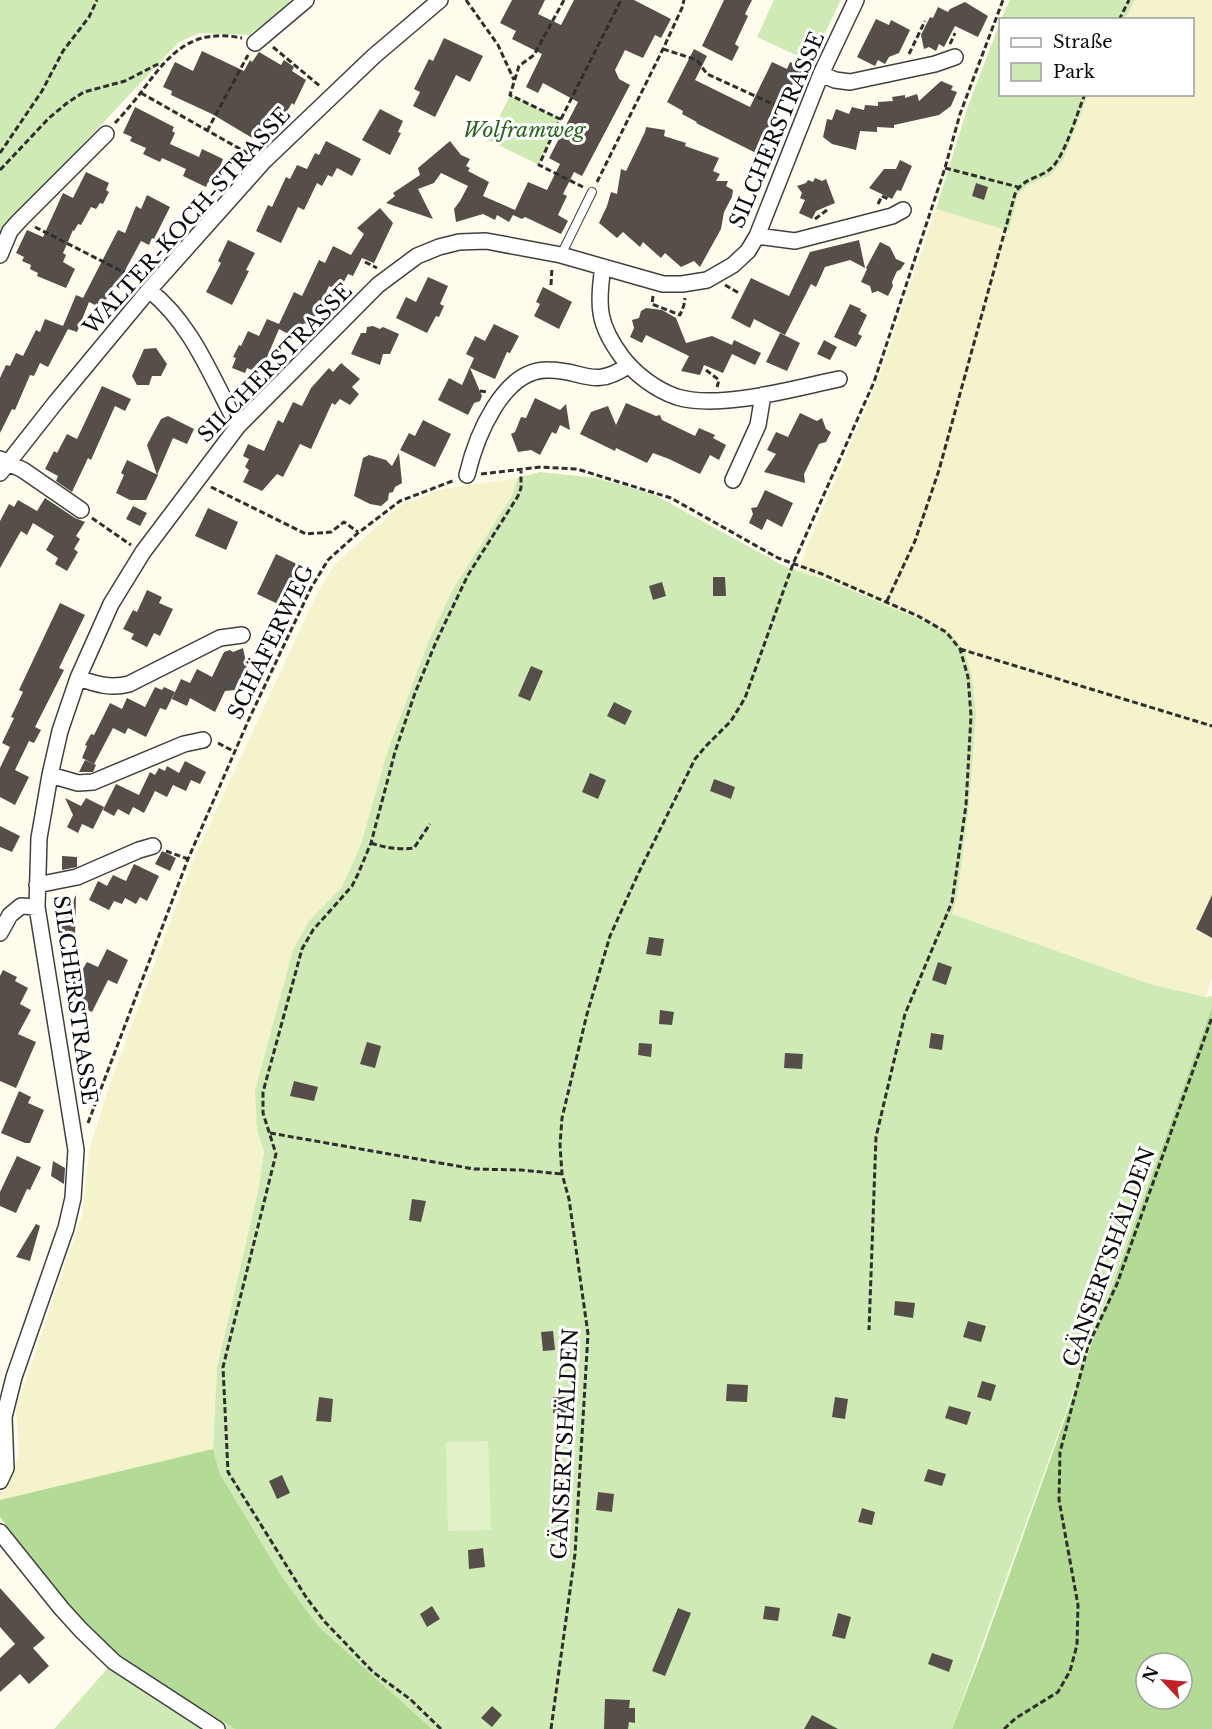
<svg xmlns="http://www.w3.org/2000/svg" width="1212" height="1729" viewBox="0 0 1212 1729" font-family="'Libre Baskerville',serif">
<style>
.farmland{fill:#f5f3cc}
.green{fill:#d0eab6}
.forest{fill:#b3db95;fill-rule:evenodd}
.pitch{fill:#e2f1c8}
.building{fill:#564e49}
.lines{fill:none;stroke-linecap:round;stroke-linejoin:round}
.lane-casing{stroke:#404040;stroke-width:10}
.street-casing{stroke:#404040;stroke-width:18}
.path{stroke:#2f2f2f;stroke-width:3;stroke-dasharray:6 3;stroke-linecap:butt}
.lane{stroke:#fff;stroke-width:8}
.street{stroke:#fff;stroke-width:15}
.labels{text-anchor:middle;stroke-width:6;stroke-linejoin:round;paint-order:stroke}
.park-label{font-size:21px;font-style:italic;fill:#2a661c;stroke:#fff}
.street-label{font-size:21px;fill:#0d0d0d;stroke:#fff}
</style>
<rect width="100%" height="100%" fill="#fffced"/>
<path class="farmland" d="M1135 0H1212V978L1206 997 1153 985 952 914 957 897 969 806 976 715 972 676 949 632 832 582 798 571 810 539 875 388 936 209 1009 231 1018 194 1028 185 1051 175 1063 160 1088 95 1192 94V20L1125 19Z
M517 478 513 494 453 589 361 844 342 887 309 921 257 1130 264 1152 259 1187 217 1367 213 1449 0 1500V1493L9 1484 19 1453 16 1409 82 1215 89 1151 108 1089 194 858 317 593 335 564 401 505 443 489Z"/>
<path class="green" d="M0 0H289L291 2 249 35 200 33 179 42 6 226 0 239Z
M774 0H841L811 62 757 37Z
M1010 0H1135L1125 19H1001Z
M1000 22V94L1088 95 1063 160 1051 175 1028 185 1018 194 1009 231 936 209 967 109Z
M510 95 560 119 539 165 488 140Z
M540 472 597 478 653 494 786 567 832 582 949 632 964 650 972 676 976 715 969 806 957 897 952 914 1153 985 1206 997 1212 996V1006L952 1729H432L318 1626 282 1577 220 1474 213 1449 217 1367 259 1187 264 1152 257 1130 255 1091 293 950 309 921 342 887 361 844 388 750 429 640 453 589 513 494 517 478Z
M117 1653 171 1690 235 1729H54L107 1669Z"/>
<path class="forest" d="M1212 1006V1729H952L983 1648ZM1146 1663H1182V1699H1146Z
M213 1449 220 1474 282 1577 318 1626 432 1729H235L171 1690 117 1653 99 1638 65 1603 0 1517V1500Z"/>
<path class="pitch" d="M488 1441 491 1530 448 1531 446 1442Z"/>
<path class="building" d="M512 0H545L538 14 561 25 574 0H634L671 19 661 38 655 35 643 58 625 50 615 70 619 79 630 85 582 176 574 172 563 194 567 196 558 215 568 221 561 234 525 217 522 219 513 215 509 222 497 215 495 220 483 214 456 222 454 209 460 201 468 186 441 173 434 183 418 189 433 219 386 203 395 196 393 193 420 175 418 168 450 141 461 155 470 159 466 166 470 168 468 171 489 182 483 196 515 210 528 182 547 190 560 164 549 158 578 102 543 83 538 93 526 87 542 54 512 39 516 31 500 23Z
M724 0H752L745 14 748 16 735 44 739 47 732 61 702 46Z
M965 2 988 16 978 37 955 26 944 47 939 44 936 51 929 47 924 49 921 35 930 17 933 18 938 7 948 12 950 9Z
M876 19 889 25 891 20 910 30 899 53 889 57 885 64 878 60 875 66 857 57Z
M444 38 483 56 470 82 456 75 435 117 413 106 420 92 414 89 429 59 433 61Z
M694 49 707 56 695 80 750 107 772 62 787 69 790 62 804 69 799 80 795 79 775 120 779 122 762 156 696 123 697 122 682 114 683 111 667 102Z
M202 51 244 71 250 60 252 62 259 52 281 65 284 60 294 67 292 71 306 80 294 105 292 103 286 113 278 108 260 136 257 133 254 139 212 114 171 95 172 91 163 87 175 62 193 71Z
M941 81 953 86 951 90 957 92 951 106 939 115 894 125V128L877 127V132L860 131 856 150 832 144 823 137 827 119 832 120 836 109 849 114 852 107 864 110 865 105 878 106V102L893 101 892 97 905 95V98L917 94 919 101Z
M135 107 174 127 172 131 175 133 170 144 199 157 202 149 223 159 213 184 208 182 206 187 183 176 186 169 162 158 160 162 143 154 146 148 130 141 132 137 123 133Z
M380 109 403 121 398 132 401 133 390 155 362 140Z
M646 127 665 130 664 136 686 143 685 146 719 158 713 171 720 174 716 181H728L726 186 733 190 732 197 724 212 721 229 700 267 694 261 681 267 665 253 661 258 643 242 640 247 623 232 617 238 599 223 607 206 611 192 617 194 621 169 626 171 645 132Z
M326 141 361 159 352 176 337 168 332 177 328 175 322 186 317 183 304 210 298 207 281 243 256 231 268 205 272 207 286 177 290 179 297 165 307 169 315 153 319 155Z
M900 160 912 166 901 191 897 190 892 199 869 188 884 169H896Z
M86 172 109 183 106 190 109 192 103 204 100 203 96 209 91 207 81 225 78 224 74 231 73 230 63 253 66 255 63 262 75 269 66 288 37 276 38 273 30 269 31 265 22 261 24 257 16 253 27 230 43 237 63 193 73 198Z
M815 178 822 181 826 179 835 203 816 211 812 219 799 213 805 200 800 198 802 193 797 186 806 183 808 180 813 182Z
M976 183 988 187 984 200 972 196Z
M147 195 170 207 154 239 152 238 149 245 141 241 116 287 113 285 105 302 100 300 97 306 89 302 77 332 65 328 68 329 48 367 40 363 34 376 30 375 15 410 12 409 0 433V378L6 365 10 366 16 353 23 356 36 330 40 332 45 319 63 326 76 295 83 298 118 230 125 233 136 206 141 209Z
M380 208 393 223 374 263 362 258 353 276 348 274 339 291 329 286 310 327 304 323 296 338 279 329 262 369 259 368 257 372 247 368 245 373 232 368 236 358 233 357 239 345 241 346 248 331 259 336 267 319 279 324 294 292 302 296 319 260 325 263 333 246 351 255 364 234 357 228Z
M228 240 255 253 246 270 249 271 232 305 206 292 221 263 218 261Z
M859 240 865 268 850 260 825 267 816 287 811 284 785 335 754 319 750 328 731 318 751 278 789 296 810 252Z
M880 242 890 247 896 259 905 263 900 270 897 271 892 282 893 286 888 296 878 291 872 293 870 286 861 282 867 269 866 268Z
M428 277 448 286 440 304 444 306 439 317 436 316 427 333 396 318 406 297 416 302Z
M543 287 572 302 559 329 534 316 540 304 536 302Z
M850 304 861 309 860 311 867 315 858 334 862 336 856 347 834 337Z
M646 308 662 310 676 318 686 343 712 336 732 345 734 340 761 353 755 365 732 354 723 373 704 365 700 375 681 371 689 356 646 335 642 343 630 337 634 328 632 320 639 318 641 311Z
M494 324 519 336 510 353 507 352 495 379 470 368 482 396 480 401 474 403 468 415 438 400 449 378 462 385 474 358 466 354 475 336 485 341Z
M373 326 380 329 383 327 399 334 390 354H383L380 365 351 354 361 333H366L367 327Z
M780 333 800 343 787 371 766 362Z
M824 340 837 347 830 360 817 354Z
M156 348 167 364 161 376H152L149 385H137L132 376 144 349Z
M341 363 360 379 352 387 359 394 350 405 340 399 335 405 332 403 311 449 300 444 283 477 277 474 262 491 243 482 249 470 245 467 249 459 243 456 248 444 264 451 278 420 283 423 293 402 302 406 311 388 329 368 333 372Z
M102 386 131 399 125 411 115 406 91 460 88 458 72 492 56 481 58 476 45 469 54 451 57 453 67 434 77 439Z
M535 398 560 410 566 404 570 430 560 425 556 434 552 432 540 455 531 450 518 452 511 434 515 432 521 417 526 418Z
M626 403 656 416 660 415 662 420 695 436 699 428 715 435 713 438 726 445 719 460 710 455 700 474 669 459 653 453 647 463 616 448 615 451 580 434 591 412 608 406 616 425Z
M800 413 817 421 822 418 826 429 831 432 826 442 819 444 804 474 805 483 764 472 776 454 767 450 776 432 788 437Z
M168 416 194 429 187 444 173 438 157 475 147 445 161 419Z
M423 420 451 434 435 467 400 450 409 433 415 436Z
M399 453 402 483 395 487 393 492 389 493 388 500 381 506 370 504 354 496 363 458 369 455 386 460 392 466Z
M127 460 158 475 146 500H130L116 493 124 475 121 473Z
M765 490 793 503 782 527 767 519 762 530 749 523 753 514 751 508 757 507Z
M45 498 75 518 85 522 76 536 80 539 74 549 78 552 67 571 55 564 58 558 46 550 54 536 33 523 27 535 21 531 0 568V521L9 504 14 507 18 500 37 511Z
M133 506 147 513 140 526 126 519Z
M208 508 238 522 226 550 195 536Z
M276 554 299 565 280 605 257 594Z
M713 577H725L726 596H713Z
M662 582 666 596 653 600 649 586Z
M147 590 162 597 159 603 173 609 160 636 154 633 147 647 131 639 134 634 123 629 133 610 137 612Z
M60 603 85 615 59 668 64 670 35 727 41 730 34 743 29 741 15 770 29 777 15 805 0 797V768L10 747 2 743 14 718 11 717 23 692 19 690Z
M243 648 247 667 235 690 225 691 215 712 190 698 187 706 172 699 181 679 190 683 197 669 212 677 224 652 230 650 233 652Z
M531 666 543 671 530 701 518 696Z
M155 687 162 690 164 687 175 692 166 710 160 708 146 737 128 728 125 734 113 728 94 764 82 758 87 746 85 745 91 734 94 735 110 703 122 709 127 698 145 707Z
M614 702 632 711 625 725 607 716Z
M85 760 96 765 93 772H79Z
M185 761 206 772 200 784 191 780 186 791 173 785 167 797 155 791 144 813 133 807 129 815 118 809 114 816 103 810 116 784 139 795 150 772 155 775 159 768 165 771 167 766 179 773Z
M590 773 606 780 598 799 582 792Z
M714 779 735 787 731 799 710 791Z
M65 798 81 806 86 798 104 807 93 829 82 824 78 833 67 827 73 815Z
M0 826 20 836 12 852 0 847Z
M162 851 176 858 170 871 155 864Z
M62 856 77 857V867L62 870Z
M134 864 159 876 147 901 140 897 136 904 125 898 122 904 114 901 109 910 89 900 98 881 107 886 113 875 126 881Z
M76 895 75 939 59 931Z
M1212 895V938L1196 929Z
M649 937 664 939 661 956 646 954Z
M107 949 128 960 117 984 108 980 92 1012 81 1007 83 1003 67 995 79 971 81 972 87 962 98 967Z
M938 962 952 967 946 985 932 980Z
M3 970 17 977 15 981 28 988 20 1004 31 1010 18 1034 36 1042 16 1088 0 1081V976Z
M660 1010 674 1012 672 1025 659 1024Z
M931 1033 944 1035 942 1050 929 1048Z
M367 1042 381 1046 375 1068 360 1064Z
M639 1043 652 1044 651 1057 638 1055Z
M785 1053 803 1054 802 1069 784 1068Z
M294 1081 318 1087 314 1101 290 1096Z
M19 1091 31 1097 28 1103 44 1110 30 1143H25L1 1133Z
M17 1156 41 1167 30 1190 27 1189 16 1213 0 1206V1192Z
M53 1161 65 1168 64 1184 51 1176Z
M412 1199 426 1201 421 1222 409 1220Z
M36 1224 40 1226 30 1261 16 1257Z
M895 1301 915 1303 913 1318 894 1315Z
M968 1321 986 1326 981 1342 963 1337Z
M553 1331 555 1350 543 1351 541 1332Z
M982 1381 996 1385 991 1401 977 1397Z
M727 1384 748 1385 747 1402 726 1401Z
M319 1397 333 1399 331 1422 316 1421Z
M553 1397H566V1413H553Z
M835 1397 848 1399 845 1419 832 1417Z
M949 1406 971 1412 967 1425 945 1418Z
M928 1469 946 1474 942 1486 924 1481Z
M282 1475 290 1493 277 1499 269 1481Z
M598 1492 614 1494 612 1512 596 1510Z
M862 1508 875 1512 872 1525 858 1522Z
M483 1548 485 1567 469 1569 468 1550Z
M0 1588 45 1638 33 1648 49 1666 29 1684 20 1674 0 1692V1658L15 1644 0 1627Z
M432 1606 440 1619 427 1627 420 1614Z
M765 1606 780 1608 778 1621 763 1619Z
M678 1608 691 1613 665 1676 652 1671Z
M838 1613 851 1617 845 1639 832 1636Z
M932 1653 953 1660 949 1672 928 1664Z
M605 1699 630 1700 629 1708H635V1723L629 1722 628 1729H604Z
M492 1706 502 1715 492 1727 481 1718Z
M812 1715 838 1729H804Z"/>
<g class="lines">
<g class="lane-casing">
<path id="lane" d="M561 255 592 192"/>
</g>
<g class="street-casing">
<path id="street" d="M255 43 306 0
M821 74 835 80 850 82 935 64 955 57
M757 236 795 241 892 216 903 210
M0 255 10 231 20 220 106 134
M603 267C597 306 598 325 622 357 635 374 656 390 677 397 720 410 795 388 839 379
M149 290C193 325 211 377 238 426
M0 459 23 470 81 510
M0 473 56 402 149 290 264 161 374 56 440 0
M467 475C476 437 503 368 549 370 584 370 593 390 629 365
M733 480 758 425 763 395
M78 678C96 684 110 689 129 684L220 638 242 635
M50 775 78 783 93 782 184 744 203 740
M37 885 77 877 139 850 153 846
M0 933 10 915 21 906 37 907
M0 1481 6 1468 4 1417 14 1377 66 1228 73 1198 76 1150 37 907 39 838 50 775 60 731 78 678 111 604 143 552 238 426 378 285 417 256 439 247 459 242 486 241 561 255 663 284H682L707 280 733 265 748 251 757 236 821 74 856 0
M0 1532 61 1608 81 1630 114 1662 217 1729"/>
</g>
<path class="path" d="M466 0 498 45 514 80
M564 0 534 55 519 66 510 95 560 119 539 165 583 187
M1119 20 1129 0
M950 44 955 33
M273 47 321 87
M663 49 697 60 707 74 790 112
M909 54 925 21
M141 93 249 154
M561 119 621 0
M115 123C124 113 134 102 142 91 170 53 191 28 242 38
M207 131 248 55
M0 153 42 91 63 51 89 17 97 0
M945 168 1018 187
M0 170 49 118 67 103 84 92 125 81 156 65 162 64
M597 182 663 49 682 8 684 0
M878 204 882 196 890 200
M815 219 827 210
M35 227 139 280
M365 262 377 268
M551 285 552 267
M725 285 739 293
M653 296 652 304 680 315 684 305 685 298
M706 370 719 380 717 387
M480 391 489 392
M481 474 541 467 577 469 671 498 778 558 822 574 918 616 946 632 960 649 968 677 971 716 966 805 952 902 905 1014 876 1137 869 1330
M211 487 306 534 331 532 344 522 358 532
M92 518 131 545
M887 601 915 541 939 470 1015 194C1023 176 1044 179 1055 164 1068 146 1076 116 1085 94
M960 649 1212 726
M218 743 235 752
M371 843C386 848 399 850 414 848L430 824
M166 851 188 859
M88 1123 188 859 249 719 311 588 328 560 358 533 400 501 455 480
M270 1133 474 1169 521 1170 562 1174
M441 1729 410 1699 373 1672 324 1621 306 1597 228 1472 223 1367 276 1154 263 1113V1092L302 949 313 930 352 886 358 874 371 843 395 752 415 693 436 642 468 575 518 496 521 488V471
M551 1729 575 1554 588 1334 569 1199 562 1174 560 1145 562 1118 587 1014 610 936 638 874 695 759 706 746 731 721 745 698 793 564 874 382 945 168 960 114 1003 0
M1004 1729 1016 1718 1058 1692 1070 1671 1077 1645 1078 1605 1059 1500 1060 1452 1088 1346 1117 1284 1212 1017"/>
<use href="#lane" class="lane"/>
<use href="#street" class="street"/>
</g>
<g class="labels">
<g class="park-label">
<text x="524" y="137">Wolframweg</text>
</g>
<g class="street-label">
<text transform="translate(777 130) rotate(-67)" y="7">SILCHERSTRASSE</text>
<text transform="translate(187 221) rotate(-48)" y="7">WALTER-KOCH-STRASSE</text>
<text transform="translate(275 363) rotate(-46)" y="7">SILCHERSTRASSE</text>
<text transform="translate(271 642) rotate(-64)" y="7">SCHÄFERWEG</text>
<text transform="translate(75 1000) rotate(82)" y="7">SILCHERSTRASSE</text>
<text transform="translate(1109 1257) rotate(-70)" y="7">GÄNSERTSHÄLDEN</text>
<text transform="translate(565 1444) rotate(-87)" y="7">GÄNSERTSHÄLDEN</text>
</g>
</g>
<rect x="999" y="18" width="195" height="78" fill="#ffffff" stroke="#9e9e9e" stroke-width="1.5"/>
<rect x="1011" y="38" width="30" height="9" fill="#ffffff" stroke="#9e9e9e" stroke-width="1.5"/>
<text x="1053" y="48" font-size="18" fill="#0d0d0d">Straße</text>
<rect x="1011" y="63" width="30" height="18" fill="#d0eab6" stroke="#9e9e9e" stroke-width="1.5"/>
<text x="1053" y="78" font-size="18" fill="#0d0d0d">Park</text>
<g transform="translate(1164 1681) rotate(296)"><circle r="28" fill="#ffffff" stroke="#9e9e9e" stroke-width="1.5"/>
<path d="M0-4.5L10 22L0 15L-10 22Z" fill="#c02226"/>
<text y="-9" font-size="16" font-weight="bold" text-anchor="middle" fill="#0d0d0d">N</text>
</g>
</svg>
